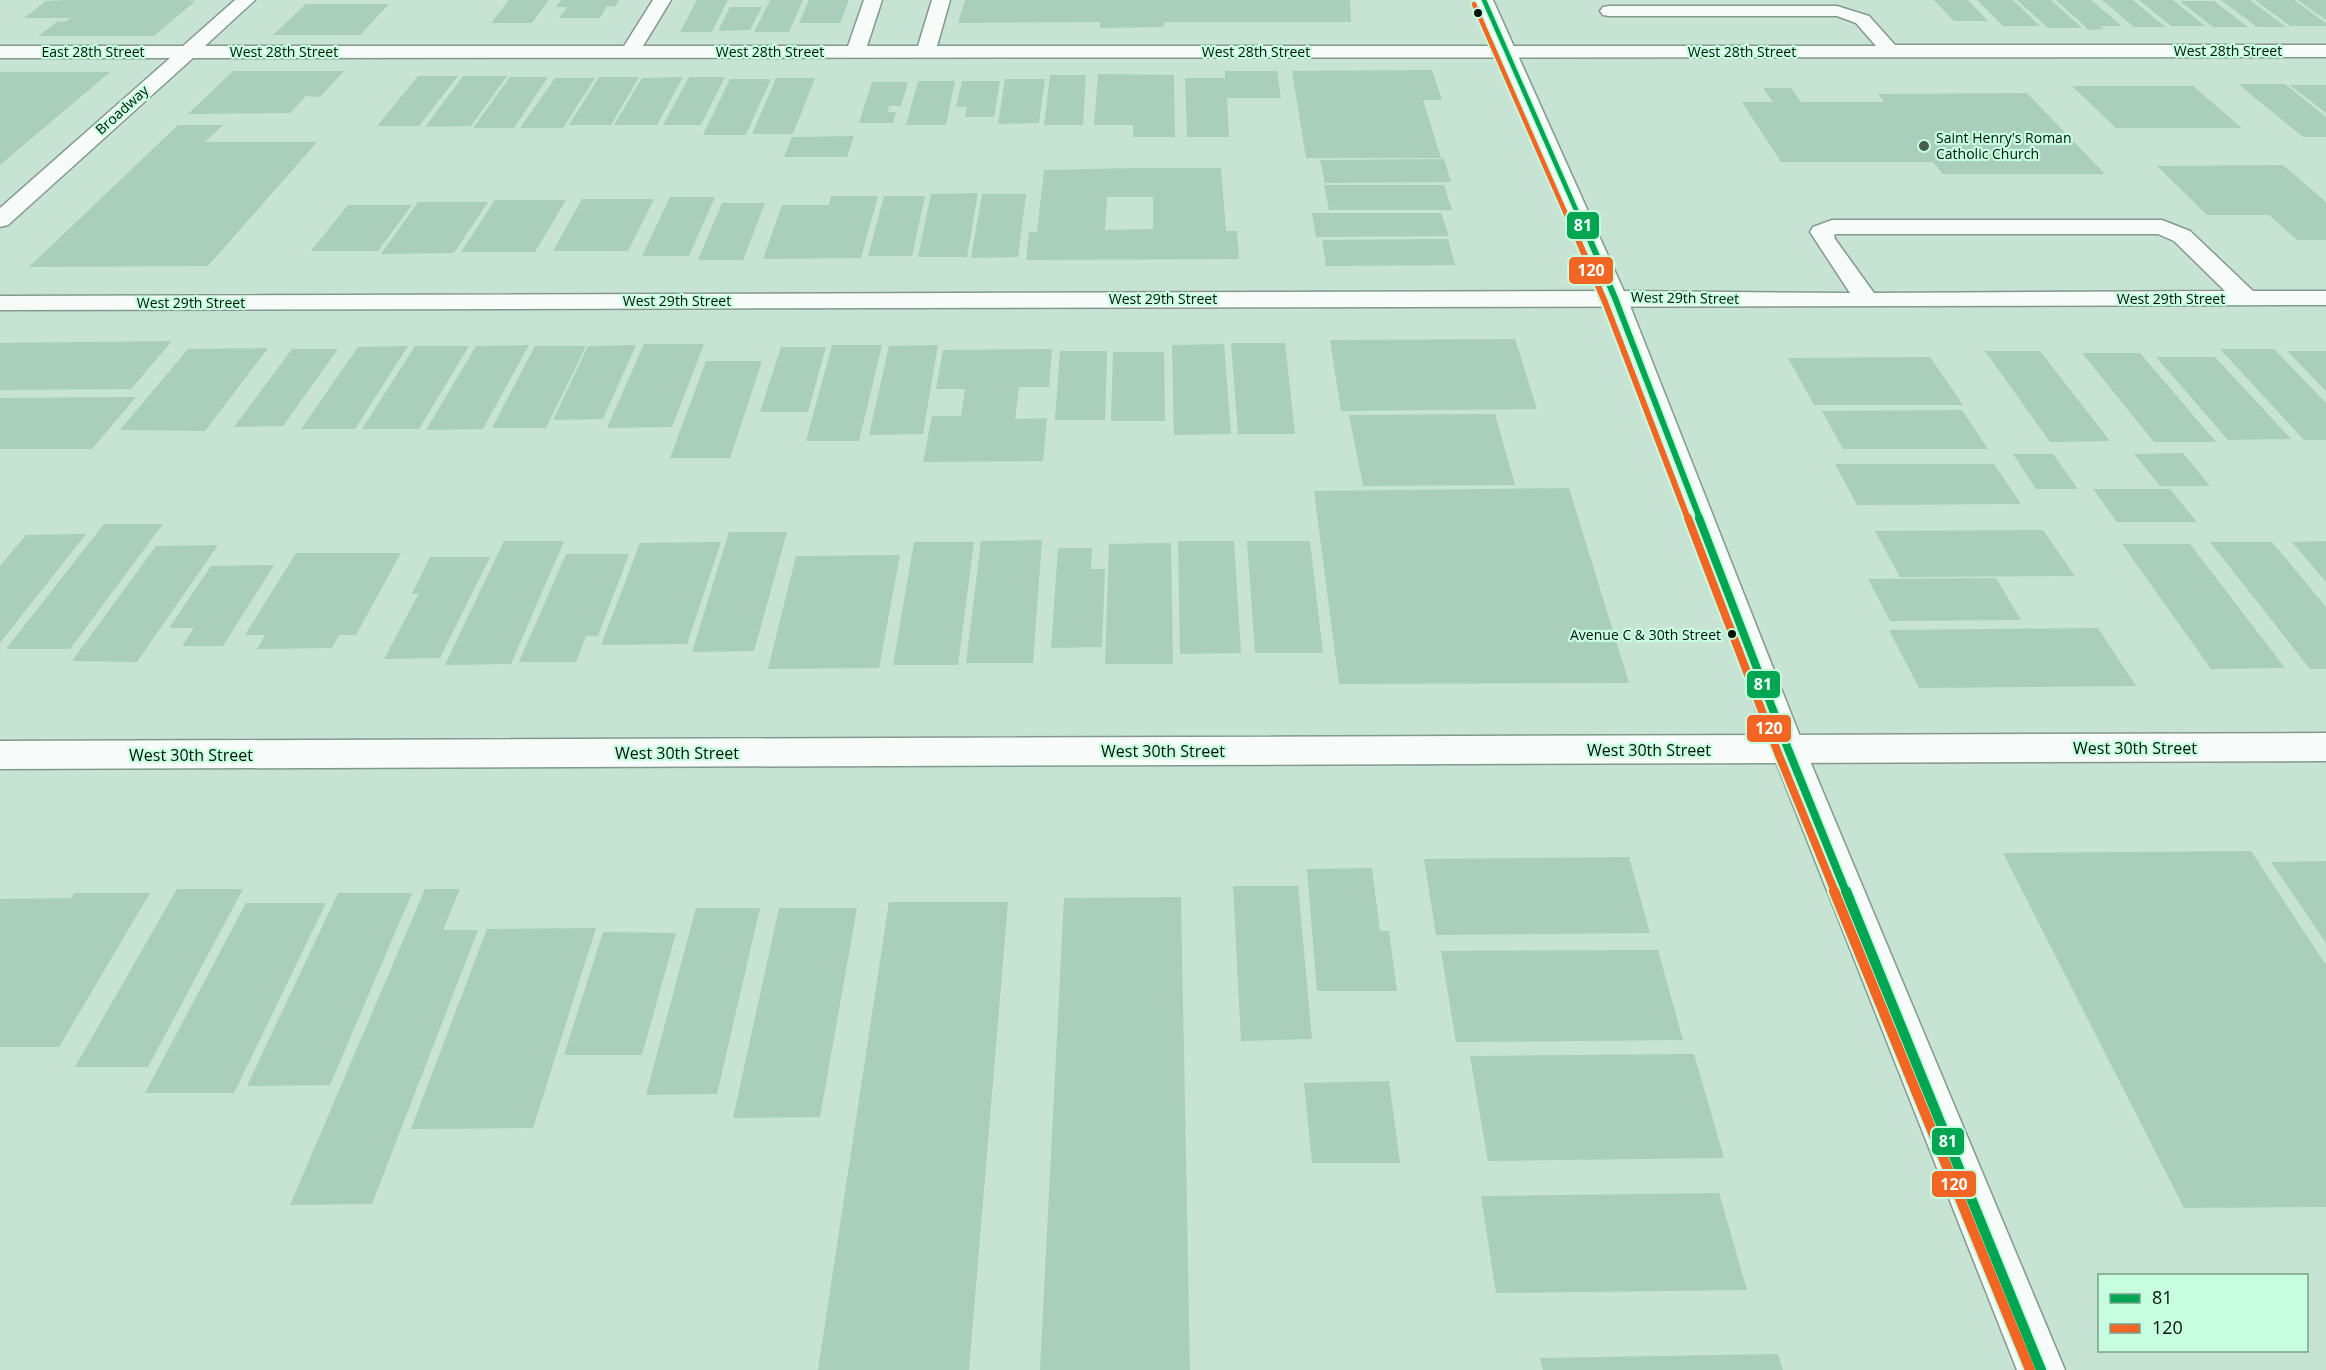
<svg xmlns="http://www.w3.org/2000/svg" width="2326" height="1370" viewBox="0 0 2326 1370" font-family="'Open Sans',sans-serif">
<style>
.building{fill:#a9cebc;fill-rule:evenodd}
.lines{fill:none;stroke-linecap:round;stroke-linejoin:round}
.minor-casing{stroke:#83998e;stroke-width:3}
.major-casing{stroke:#83998e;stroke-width:3}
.minor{fill:#f7fbf9;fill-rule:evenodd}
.major{fill:#f7fbf9;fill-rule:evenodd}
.bus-1-far3-casing{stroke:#c7fee0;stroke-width:8}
.bus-1-far2-casing{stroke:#c7fee0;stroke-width:10}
.bus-1-far1-casing{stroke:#c7fee0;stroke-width:12}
.bus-1-casing{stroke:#c7fee0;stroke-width:14}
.bus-2-far3-casing{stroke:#c7fee0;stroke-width:8}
.bus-2-far2-casing{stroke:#c7fee0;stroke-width:10}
.bus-2-far1-casing{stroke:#c7fee0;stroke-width:12}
.bus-2-casing{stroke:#c7fee0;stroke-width:14}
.bus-1-far3{stroke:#00a651;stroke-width:4.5}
.bus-1-far2{stroke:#00a651;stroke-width:6}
.bus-1-far1{stroke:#00a651;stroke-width:8}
.bus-1{stroke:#00a651;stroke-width:10}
.bus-2-far3{stroke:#f26522;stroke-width:4.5}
.bus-2-far2{stroke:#f26522;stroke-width:6}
.bus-2-far1{stroke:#f26522;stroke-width:8}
.bus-2{stroke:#f26522;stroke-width:10}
.bus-dot{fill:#02150b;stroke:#c7fee0;stroke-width:2}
.poi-dot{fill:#475d51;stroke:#c7fee0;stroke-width:2}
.labels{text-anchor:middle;stroke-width:4.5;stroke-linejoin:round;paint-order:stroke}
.far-street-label{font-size:14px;fill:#02150b;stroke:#c7fee0}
.far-poi-label{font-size:14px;fill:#02150b;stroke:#c7fee0;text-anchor:start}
.bus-label{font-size:14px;fill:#02150b;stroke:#c7fee0;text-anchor:end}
.street-label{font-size:16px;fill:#02150b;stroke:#c7fee0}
.line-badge{stroke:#c7fee0;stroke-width:2}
.badge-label{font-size:16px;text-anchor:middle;font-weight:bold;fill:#fff}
</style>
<rect width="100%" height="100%" fill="#c7e3d4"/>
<path class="building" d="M70 0H184L195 1 154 36H38L57 22 66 21 71 18H24L46 1Z
M509 0H549L532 23H491Z
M561 0H619L615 7 607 6 600 18H559L567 7H556Z
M697 0H728L712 32H680Z
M770 0H803L789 32H754Z
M809 0H849L840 23H799Z
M965 0H1350L1351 22H1165L1163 27 1100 28V22L958 23Z
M1934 0H1968L1988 21H1954Z
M1977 0H2013L2040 26H2003Z
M2017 0H2051L2082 28H2048Z
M2056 0H2091L2122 26H2100L2104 29 2089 30Z
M2102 0H2133L2165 27H2134Z
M2139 0H2173L2205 26H2171Z
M2221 0H2250L2286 27H2257Z
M2255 0H2294L2326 23V26H2290Z
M2298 0H2326V20Z
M2180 1H2214L2248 27H2213Z
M306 4H389L360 35H273Z
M730 7H762L750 30 718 31Z
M1432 70 1442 100H1423L1441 158H1306L1292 71Z
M233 71H344L320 97 306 96 290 113 188 114Z
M1225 71H1277L1281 98H1227L1229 137H1187L1185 78H1225Z
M0 72H110L0 165Z
M1098 74 1174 75 1175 137H1133V125H1094Z
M1050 75H1086L1083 125H1044Z
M418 76H458L419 126H377Z
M463 76H507L471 126 425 127Z
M510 77H548L514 128H473Z
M599 77H639L611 125H569Z
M683 77 657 125H614L642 78Z
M689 77H725L701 125H663Z
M555 78H595L563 128H520Z
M776 78H815L793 134H752Z
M730 79H771L746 135H703Z
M1005 79H1045L1039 123 998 124Z
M918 81H955L946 125H906Z
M962 81H1000L994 117H965L967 107H956Z
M872 82H908L901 106H889L888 112H896L893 123H859Z
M2238 84H2285L2326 117V137H2303Z
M2290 85H2326V113Z
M2072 86H2193L2242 128H2116Z
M1763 88H1791L1801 102H1884L1878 94 2027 93 2105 174H1943L1933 162H1781L1742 102H1773Z
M178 125H223L205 142H317L208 266 29 267Z
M854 136 847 157H784L792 137Z
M1444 159 1451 182 1325 183 1320 160Z
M2283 165 2326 202V240H2297L2269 215H2207L2157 166Z
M1133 168H1221L1226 231H1237L1239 259 1026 260 1029 232H1037L1044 170ZM1107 197H1153V229L1105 230Z
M1324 185H1444L1452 210H1329Z
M978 193 967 257H918L931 194Z
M982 194H1026L1018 257 971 258Z
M831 196H878L861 258 763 259 782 205H829Z
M884 196H925L912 256H868Z
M670 197H715L689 256H642Z
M582 199H654L628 251H553Z
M495 200H566L535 252H461Z
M418 202H488L454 253 381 254Z
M722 203H765L743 260H698Z
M348 205H412L378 251H311Z
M1312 213H1441L1449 236 1316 237Z
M1448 239 1455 265 1326 266 1322 240Z
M1515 339 1537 409 1341 411 1330 340Z
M172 341 131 389 0 390V343Z
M1231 343H1285L1295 434H1238Z
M644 344H704L672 427 607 428Z
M1224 344 1231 434 1174 435 1172 345Z
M529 345 483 429 426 430 476 346Z
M636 345 603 419 553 420 588 346Z
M832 345H882L859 441H806Z
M938 345 923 434 869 435 889 346Z
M408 346 355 429H301L358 347Z
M415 346H469L419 429H362Z
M535 346H586L546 428H492Z
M781 347H826L808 412H760Z
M268 348 205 431 120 430 188 349Z
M292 349H338L283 426 234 427Z
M1052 349 1049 387H1019L1015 419 1047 418 1043 461 923 462 932 416H961L965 389H936L943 350Z
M2220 349H2274L2326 403V440H2304Z
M1060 351H1107L1105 420H1055Z
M1985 351H2040L2110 441 2050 442Z
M2287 351H2326V391Z
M1113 352H1164L1165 421H1111Z
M2082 353H2140L2216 442H2154Z
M1930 357 1963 405H1814L1788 358Z
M2156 357H2215L2291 439 2228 440Z
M706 361H762L730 458H670Z
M136 397 92 449H0V398Z
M1962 410 1988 449H1843L1822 411Z
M1495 414 1515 485 1363 486 1349 415Z
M2183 453 2210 486H2160L2134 454Z
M2013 454H2053L2078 489H2036Z
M1835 464H1994L2021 504 1857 505Z
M1569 488 1629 683 1339 684 1314 491Z
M2093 489H2170L2197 522H2117Z
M104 524H163L70 649H6Z
M2043 530 2075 576 1900 577 1875 531Z
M729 532H787L754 651 692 652Z
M86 534 0 643V566L26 535Z
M1042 540 1033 663H966L981 541Z
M504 541H564L511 664 445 665Z
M1178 541H1234L1241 653 1180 654Z
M1247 541H1310L1323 653H1255Z
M2326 541V582L2292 542Z
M721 542 687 644 601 645 640 543Z
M914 542H974L958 665H893Z
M2210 542H2272L2326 607V669H2310Z
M1171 543 1173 664H1105L1109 544Z
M2122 544H2190L2285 668 2211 669Z
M218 545 137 662 72 661 156 546Z
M1058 548H1092L1091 569H1105L1102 647 1051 648Z
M296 553H401L356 635H339L332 648 257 649 265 635H245Z
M566 554H629L598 636H586L576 662H519Z
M900 555 879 668 768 669 796 556Z
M430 557H490L440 658 384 659 419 593 412 594Z
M274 565 223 646H182L194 628H169L211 566Z
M1996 578 2021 620 1890 621 1868 579Z
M2098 628 2136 686 1919 688 1889 630Z
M2251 851 2326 965V1207L2184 1208 2003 853Z
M1629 857 1650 933 1436 935 1424 859Z
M2326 861V943L2271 862Z
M1372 868 1380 931H1389L1397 991H1317L1307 869Z
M1233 886H1298L1312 1039 1241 1041Z
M177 889H243L148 1067H75Z
M425 889H460L443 930H478L372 1204 290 1205Z
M74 893H150L59 1047H0V899L71 898Z
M338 893H412L330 1085 247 1086Z
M1181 897 1190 1370H1040L1064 898Z
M889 902H1008L969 1370H818Z
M246 903H326L234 1093H145Z
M696 908H760L717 1094 646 1095Z
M779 908H857L820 1117 733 1118Z
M596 928 533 1128 411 1129 487 929Z
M603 932 676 933 642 1055H564Z
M1658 950 1683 1040 1456 1042 1441 951Z
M1694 1054 1724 1158 1488 1161 1470 1056Z
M1389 1081 1400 1163H1312L1304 1083Z
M1719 1193 1747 1290 1496 1293 1481 1196Z
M1778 1354 1783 1370H1543L1540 1358Z"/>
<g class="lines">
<g class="minor-casing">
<path id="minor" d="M235 0H255L205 46H624L653 0H671L643 46H848L864 0H882L867 46H918L932 0H950L937 46H1876L1856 23 1837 16H1609L1603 15 1600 11 1603 7 1609 6H1837L1869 16 1895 45H2326V57L193 58 8 225 0 227V208L170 58H0V46H183Z
M1832 220H2162L2190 231 2253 291H2326V305L0 310V296L1615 291 1850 293 1810 232 1813 227ZM1836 234H2158L2174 241 2225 291 1874 293 1835 239 1834 235Z
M2326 733V761L0 769V741Z"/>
</g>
<g class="major-casing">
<path id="major" d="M1475 0H1493L1627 298 1805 749 2065 1370H2017L1771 749 1603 298Z"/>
</g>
<use href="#minor" class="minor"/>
<use href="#major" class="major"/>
<g class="bus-1-far3-casing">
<path id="bus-1-far3" d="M1484 0 1584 228"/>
</g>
<g class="bus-1-far2-casing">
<path id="bus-1-far2" d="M1584 226 1615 298 1700 519"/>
</g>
<g class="bus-1-far1-casing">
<path id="bus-1-far1" d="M1699 518 1788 749 1846 892"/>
</g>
<g class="bus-1-casing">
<path id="bus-1" d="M1846 891 2041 1370"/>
</g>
<g class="bus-2-far3-casing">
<path id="bus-2-far3" d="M1474 4 1572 228"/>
</g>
<g class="bus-2-far2-casing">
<path id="bus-2-far2" d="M1572 226 1605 302 1688 519"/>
</g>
<g class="bus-2-far1-casing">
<path id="bus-2-far1" d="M1688 518 1778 753 1835 892"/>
</g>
<g class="bus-2-casing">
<path id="bus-2" d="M1834 891 2030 1370"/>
</g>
<use href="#bus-1-far3" class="bus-1-far3"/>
<use href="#bus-1-far2" class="bus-1-far2"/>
<use href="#bus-1-far1" class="bus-1-far1"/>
<use href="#bus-1" class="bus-1"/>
<use href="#bus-2-far3" class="bus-2-far3"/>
<use href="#bus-2-far2" class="bus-2-far2"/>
<use href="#bus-2-far1" class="bus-2-far1"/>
<use href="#bus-2" class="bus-2"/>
</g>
<g class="bus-dot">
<circle cx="1478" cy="13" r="5"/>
<circle cx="1732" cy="634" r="5"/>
</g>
<circle class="poi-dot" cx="1924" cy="146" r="6"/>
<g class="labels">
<g class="far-street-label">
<text x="2228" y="56">West 28th Street</text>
<text x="93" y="57">East 28th Street</text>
<text x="284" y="57">West 28th Street</text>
<text x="770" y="57">West 28th Street</text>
<text x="1256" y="57">West 28th Street</text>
<text x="1742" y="57">West 28th Street</text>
<text transform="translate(122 110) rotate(-42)" y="5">Broadway</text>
<text transform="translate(1685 298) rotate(1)" y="5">West 29th Street</text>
<text x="1163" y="304">West 29th Street</text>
<text x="2171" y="304">West 29th Street</text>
<text x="677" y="306">West 29th Street</text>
<text x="191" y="308">West 29th Street</text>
</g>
<g class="far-poi-label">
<text x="1936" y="143">Saint Henry's Roman<tspan x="1936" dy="16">Catholic Church</tspan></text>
</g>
<g class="bus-label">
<text x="1721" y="640">Avenue C &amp; 30th Street</text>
</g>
<g class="street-label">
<text x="2135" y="754">West 30th Street</text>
<text x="1649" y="756">West 30th Street</text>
<text x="1163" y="757">West 30th Street</text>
<text x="677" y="759">West 30th Street</text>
<text x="191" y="761">West 30th Street</text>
</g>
</g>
<g class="line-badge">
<rect x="1566" y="211" width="34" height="29" rx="6" fill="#00a651"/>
<rect x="1568" y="256" width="46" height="29" rx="6" fill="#f26522"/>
<rect x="1746" y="670" width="35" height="29" rx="6" fill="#00a651"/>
<rect x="1746" y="714" width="46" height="29" rx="6" fill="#f26522"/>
<rect x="1931" y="1127" width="34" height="29" rx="6" fill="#00a651"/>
<rect x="1931" y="1170" width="46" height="28" rx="6" fill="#f26522"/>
</g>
<g class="badge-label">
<text x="1583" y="231">81</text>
<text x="1591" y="276">120</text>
<text x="1763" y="690">81</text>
<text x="1769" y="734">120</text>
<text x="1948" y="1147">81</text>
<text x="1954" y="1190">120</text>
</g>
<rect x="2098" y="1274" width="210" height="78" fill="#c7fee0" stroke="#78a18b" stroke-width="1.5"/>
<rect x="2110" y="1294" width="30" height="9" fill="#00a651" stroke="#78a18b" stroke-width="1.5"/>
<text x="2152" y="1304" font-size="18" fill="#02150b">81</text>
<rect x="2110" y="1324" width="30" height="9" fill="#f26522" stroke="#78a18b" stroke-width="1.5"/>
<text x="2152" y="1334" font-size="18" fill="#02150b">120</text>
</svg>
